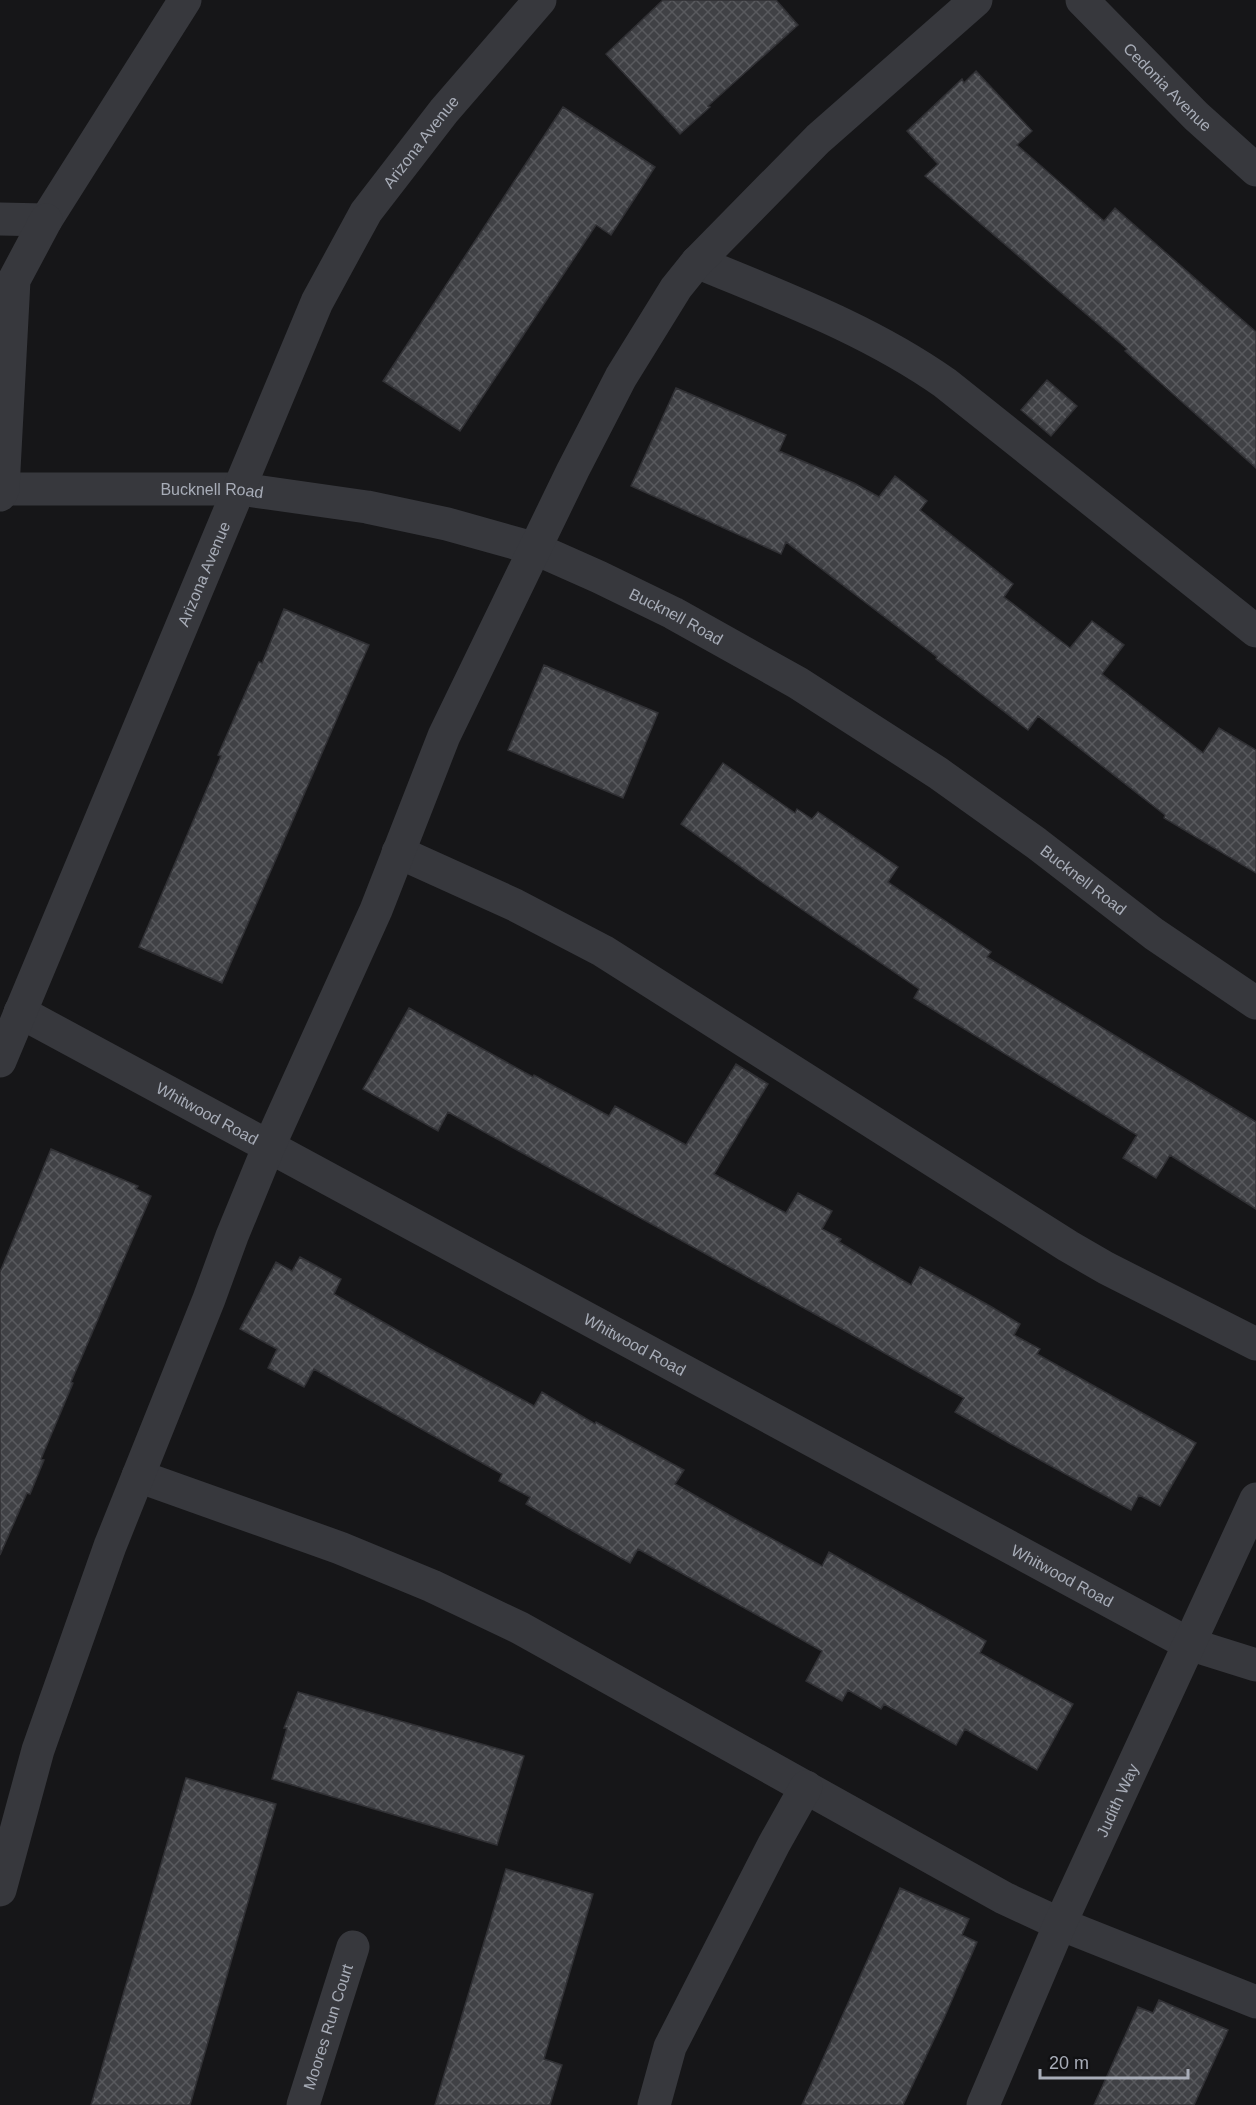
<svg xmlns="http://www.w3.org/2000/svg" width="1256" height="2105" viewBox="0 0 1256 2105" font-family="Helvetica,sans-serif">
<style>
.building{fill:url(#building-cross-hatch);stroke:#303034;stroke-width:1.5}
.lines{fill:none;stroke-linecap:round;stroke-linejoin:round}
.minor{stroke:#37383d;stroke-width:33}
.labels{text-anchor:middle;stroke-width:6;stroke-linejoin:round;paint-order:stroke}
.street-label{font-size:16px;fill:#a8adb8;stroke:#111113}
</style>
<defs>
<pattern id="building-cross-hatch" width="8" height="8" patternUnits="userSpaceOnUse" patternTransform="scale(1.5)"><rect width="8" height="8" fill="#404145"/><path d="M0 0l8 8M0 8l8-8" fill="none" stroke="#595a5e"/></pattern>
</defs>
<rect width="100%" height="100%" fill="#161618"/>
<path class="building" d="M663 0H776L798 25 708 106 710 107 680 134 606 54Z
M976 71 1032 131 1017 145 1104 221 1115 208 1256 332V468L1125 351 1127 349 925 176 938 164 907 131 962 79 964 83Z
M563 107 655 167 611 235 596 225 460 431 383 381Z
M1047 380 1077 406 1051 436 1021 410Z
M676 388 786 435 779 451 854 483 879 497 895 476 927 501 920 510 1013 584 1004 597 1070 648 1092 621 1124 645 1102 674 1203 753 1219 728 1256 750V873L1164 818 1165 815 1038 716 1028 730 936 659 937 657 786 542 781 554 631 486Z
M284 609 369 645 222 983 139 947 221 756 218 755 259 662 262 663Z
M544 665 658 713 623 798 508 750Z
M723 763 795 813 797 809 812 819 818 812 898 867 888 882 991 952 987 957 1256 1122V1209L1170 1155 1156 1178 1123 1158 1137 1135 914 998 919 989 766 885 681 824Z
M409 1008 533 1077 534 1075 609 1116 615 1106 686 1145 736 1064 768 1084 714 1174 786 1213 798 1193 832 1211 822 1229 841 1239 839 1242 911 1285 920 1267 990 1306 1020 1324 1014 1335 1040 1349 1037 1354 1196 1443 1160 1506 1139 1495 1131 1510 1009 1443 955 1412 964 1398 842 1329 448 1112 438 1131 363 1089Z
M51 1149 138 1186 136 1189 151 1196 71 1382 73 1383 41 1459 44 1460 30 1494 27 1493 0 1555V1272Z
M300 1257 341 1279 334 1294 425 1346 534 1406 542 1392 595 1424 596 1422 684 1470 675 1484 743 1523 822 1566 829 1552 986 1641 980 1653 1073 1704 1037 1770 965 1729 956 1745 884 1704 881 1709 848 1690 842 1701 806 1681 822 1651 638 1549 630 1563 562 1525 526 1504 530 1497 499 1481 502 1474 314 1369 304 1387 268 1368 277 1349 240 1329 276 1262 292 1271Z
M298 1692 524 1756 497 1845 272 1779 287 1728H284Z
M186 1778 276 1804 190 2105H91Z
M506 1869 593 1894 544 2059 562 2065 550 2105H435Z
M900 1888 969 1919 962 1935 977 1942 945 2016 903 2105H802Z
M1159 2000 1228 2030 1194 2105H1094L1138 2007 1153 2013Z"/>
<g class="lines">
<g class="minor">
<path id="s1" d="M1082 0 1196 116 1256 170"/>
<path d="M0 219 46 220 185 0"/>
<path d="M697 262C783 298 868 329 945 383L1256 631"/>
<path id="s2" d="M0 489H240L367 507 447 524 536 549 599 577 673 613 798 683 938 773 1036 843 1154 934 1256 1003"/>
<path d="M0 495 3 489 14 280 46 220"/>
<path d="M398 852 515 905 603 951 1068 1246 1106 1268 1256 1344"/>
<path id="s3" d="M20 1012 1189 1644 1256 1665"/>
<path id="s4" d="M0 1061 317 302 366 212 444 111 540 0"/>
<path d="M138 1476 340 1548 432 1586 520 1628 1004 1898 1060 1924 1256 2002"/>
<path d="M0 1890 38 1750 110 1546 209 1299 232 1236 269 1146 376 910 444 736 573 470 621 377 676 288 697 262 818 139 976 0"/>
<path id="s5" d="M303 2105 353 1947"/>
<path d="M654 2105 670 2047 774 1844 806 1787"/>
<path id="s6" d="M983 2105 1060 1924 1256 1499"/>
</g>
</g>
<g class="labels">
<g class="street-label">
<text dy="6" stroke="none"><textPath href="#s1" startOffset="122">Cedonia Avenue</textPath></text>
<text dy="6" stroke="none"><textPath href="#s4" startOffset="1014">Arizona Avenue</textPath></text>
<text dy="6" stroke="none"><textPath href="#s2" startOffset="212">Bucknell Road</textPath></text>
<text dy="6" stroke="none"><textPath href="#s4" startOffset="528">Arizona Avenue</textPath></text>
<text dy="6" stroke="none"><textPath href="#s2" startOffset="698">Bucknell Road</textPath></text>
<text dy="6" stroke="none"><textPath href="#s2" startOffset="1184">Bucknell Road</textPath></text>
<text dy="6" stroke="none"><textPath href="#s3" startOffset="213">Whitwood Road</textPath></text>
<text dy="6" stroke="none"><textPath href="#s3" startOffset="699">Whitwood Road</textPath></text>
<text dy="6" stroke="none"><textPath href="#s3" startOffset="1185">Whitwood Road</textPath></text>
<text dy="6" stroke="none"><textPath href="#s6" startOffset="333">Judith Way</textPath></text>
<text dy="6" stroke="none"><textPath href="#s5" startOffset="82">Moores Run Court</textPath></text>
</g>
</g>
<path d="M1040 2069v9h148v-9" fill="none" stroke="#a8adb8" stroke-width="3"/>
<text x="1049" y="2069" font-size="18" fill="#a8adb8" stroke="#111113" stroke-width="4.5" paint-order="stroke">20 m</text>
</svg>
